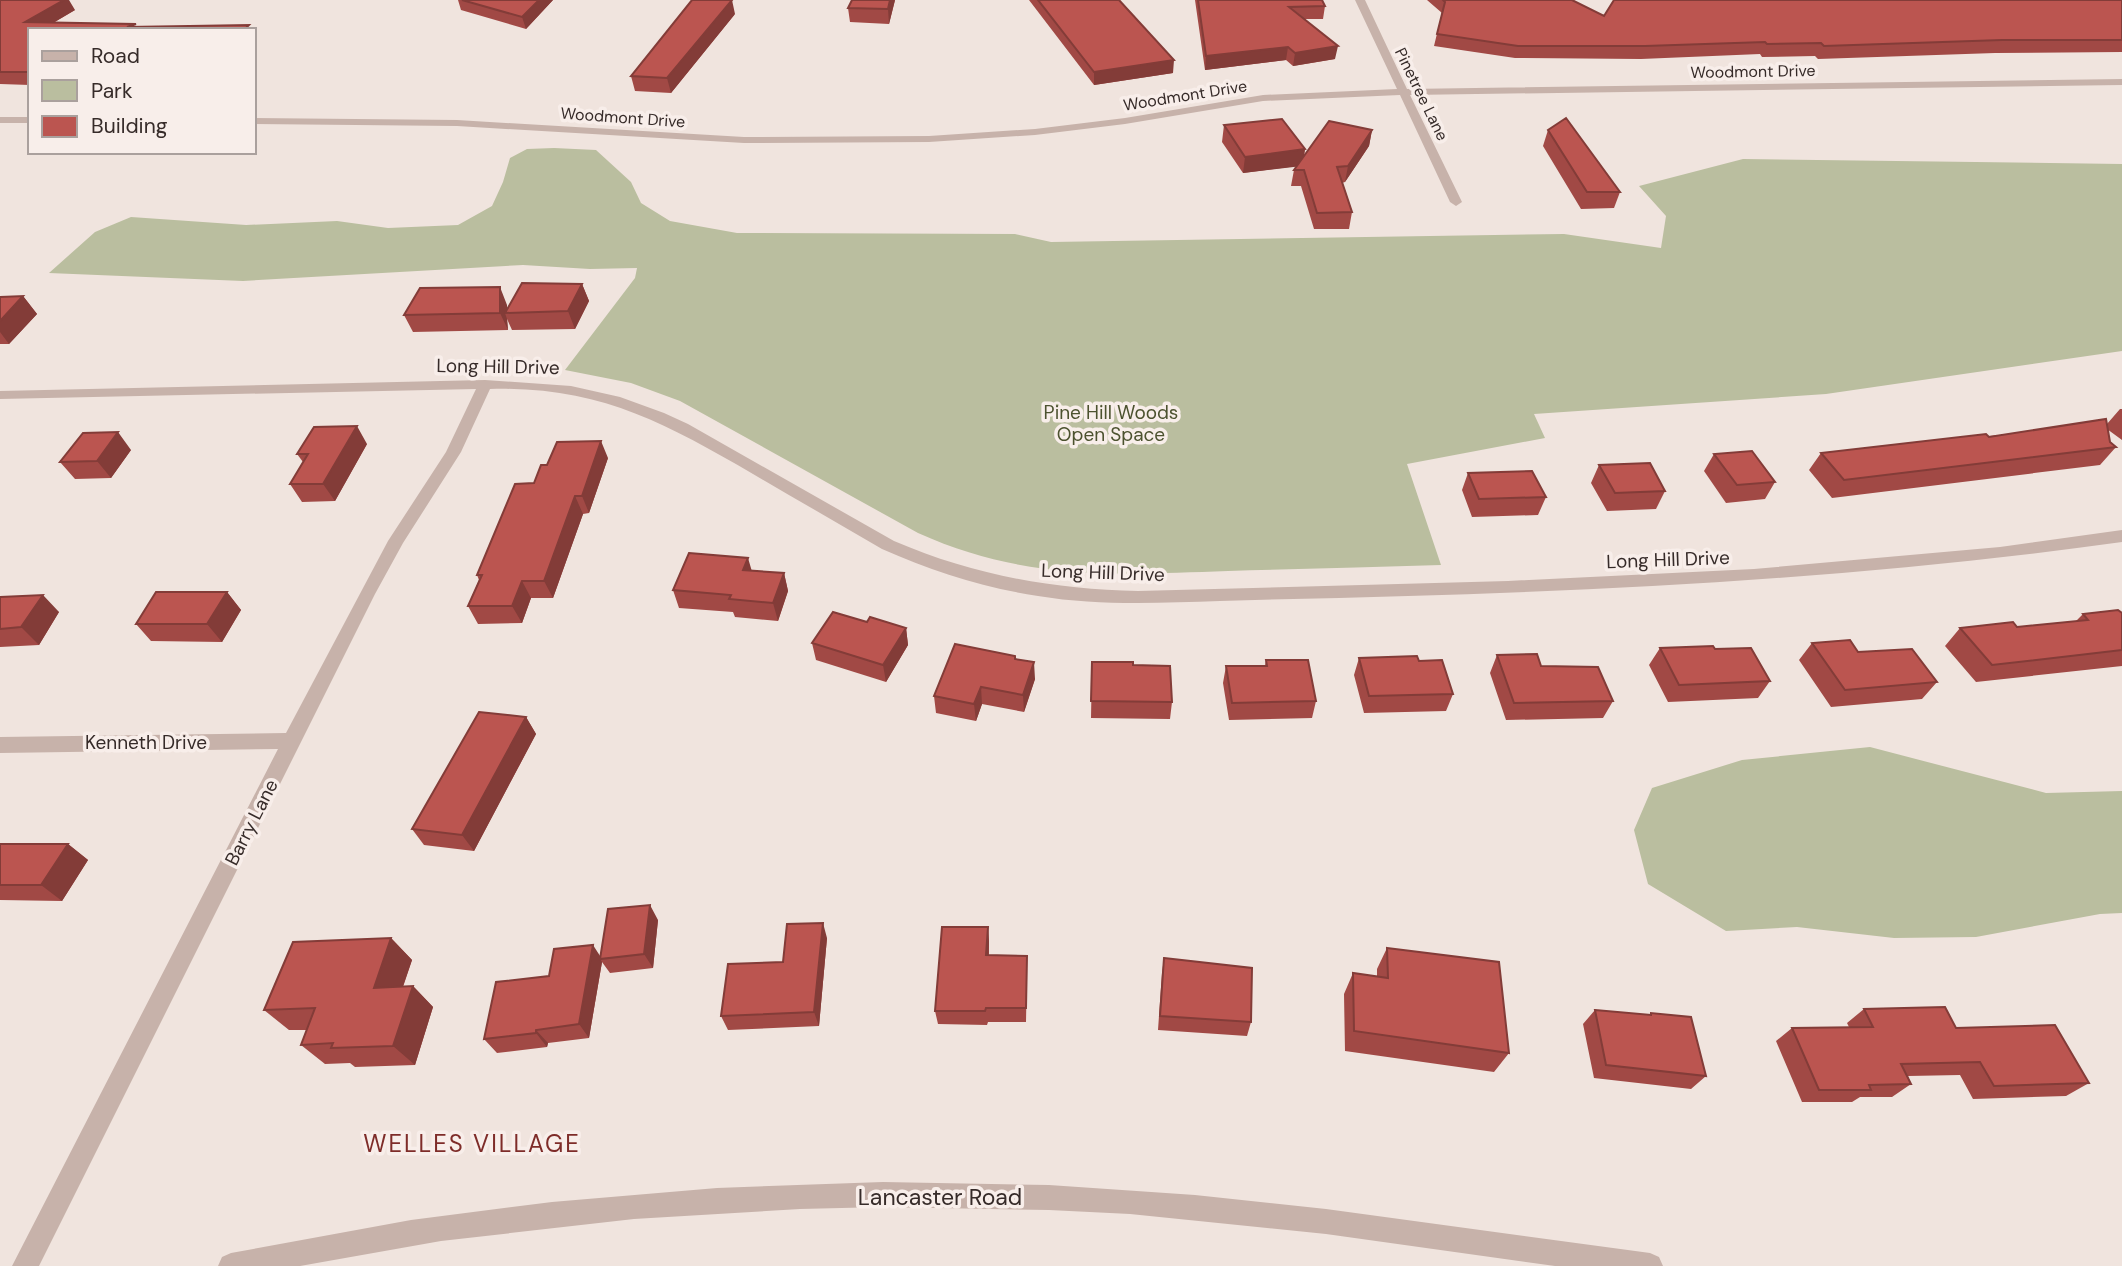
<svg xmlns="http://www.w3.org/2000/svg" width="2122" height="1266" viewBox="0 0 2122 1266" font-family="'DM Sans',sans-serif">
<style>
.green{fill:#babe9f}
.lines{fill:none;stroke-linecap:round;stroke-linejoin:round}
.minor{fill:#c7b2aa;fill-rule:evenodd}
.wall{fill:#a14945}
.shaded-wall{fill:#833c38}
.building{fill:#bb5550;stroke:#833c38;stroke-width:2}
.labels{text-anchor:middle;stroke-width:7;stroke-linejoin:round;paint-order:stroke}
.far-street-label{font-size:16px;fill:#362b29;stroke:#f8eeea}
.street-label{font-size:19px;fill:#362b29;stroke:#f8eeea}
.park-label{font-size:19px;fill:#4c522f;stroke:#f8eeea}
.near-street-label{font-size:23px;fill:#362b29;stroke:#f8eeea}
.near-neighbourhood-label{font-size:24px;letter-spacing:2px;fill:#7e2c29;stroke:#f8eeea}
</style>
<rect width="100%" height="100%" fill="#f0e4de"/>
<path class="green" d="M554 148 596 150 631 182 641 203 670 221 737 233 1015 234 1051 242 1564 234 1661 248 1666 216 1639 186 1743 159 2122 164V351L1826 394 1534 414 1545 438 1407 464 1441 565C1370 567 1299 569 1228 571 1114 575 1025 581 918 533L680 401 631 383 565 370 635 278 637 268 590 269 523 265 243 281 49 273 95 232 131 217 246 225 337 221 388 228 458 225 492 206 503 182 510 158 527 149Z
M1870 747 2046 793 2122 791V913L2100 914 1976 937 1894 938 1797 927 1726 931 1648 884 1634 830 1652 788 1742 760Z"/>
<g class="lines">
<path class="minor" d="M1355 0H1365L1407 89 2122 79V85L1410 95 1462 202 1456 206 1450 202 1400 95 1263 101 1125 124 1035 135 929 142 744 143 457 126 254 124V118L457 120 744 137 929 136 1035 129 1125 118 1263 95 1397 89Z
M0 117H30V123H0Z
M485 380 571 386 620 397 664 413 688 424 894 541C973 575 1052 589 1138 591L1508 581 1754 569 2000 547 2122 530V542C1885 575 1648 589 1408 596 1345 598 1283 599 1220 601 1159 603 1098 606 1038 596 984 588 932 571 882 549 839 524 796 499 753 474 663 422 598 386 490 389L461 452 403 543 375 594 39 1266H12L278 749 0 753V737L286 733 388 541 446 452 476 389 0 399V391Z
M883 1182 1049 1185 1195 1195 1326 1209 1650 1253 1659 1257 1663 1266H1555L1326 1234 1130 1214 1049 1210 883 1207 800 1209 634 1219 441 1241 300 1266H218L222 1257 231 1253 411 1220 552 1202 717 1188Z"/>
</g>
<path class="wall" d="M0 0 75 10 53 23 138 27 30 30V85L0 84Z
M458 0H553L526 29 461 10Z
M895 0 889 24 850 22 848 8Z
M1029 0H1119L1173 73 1094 85Z
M1195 0H1322L1325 6 1323 19H1305L1335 59 1293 66 1286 60 1205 70Z
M1427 0H1572L1604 16 2122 0V52L1995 53 1818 59 1815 56 1762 57 1760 54 1641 59 1515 58 1434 46 1442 13Z
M735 14 671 93 635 91 631 76Z
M1224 125 1305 149 1304 157 1372 130 1369 146 1345 182 1342 183 1352 212 1349 229H1314L1301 186H1291L1294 170 1297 166 1243 173 1222 142Z
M1548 130 1620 192 1614 208 1581 209 1543 146Z
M582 284 589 301 575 329 512 330 507 319 508 330 413 332 404 315 507 305V309Z
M23 296 37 314 9 344H0V297Z
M2120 409H2122V440L2107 429 2110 442 2116 447 2100 465 1832 498 1809 470 1821 453 2107 424Z
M367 444 335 501 302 502 290 484 303 462 297 454Z
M131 450 111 478 75 479 60 462Z
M1714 454 1775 482 1765 499 1726 503 1704 471Z
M608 458 589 513 583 514 553 598H531L522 623 478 624 468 606 479 580 477 575 534 483Z
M1599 465 1665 491 1656 509 1607 511 1591 483Z
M1468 473 1546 497 1538 515 1472 517 1462 490Z
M752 571 784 573 788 591 778 621 735 617 733 612 679 608 673 590Z
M227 592 241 610 222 642 151 641 136 624Z
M0 597 59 612 39 645 0 647Z
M2122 613V666L1976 682 1945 646 1960 628 2017 627 2076 621 2083 614Z
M867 622 906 628 908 645 886 682 816 660 812 643Z
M1812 643 1858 652 1937 682 1922 699 1831 707 1799 660Z
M1660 648 1715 649 1770 681 1758 698 1668 702 1649 665Z
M1497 655 1541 666 1613 701 1603 718 1506 720 1490 673Z
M1015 656V659L1035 679 1024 712 982 704 976 721 936 713 934 696Z
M1359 658 1419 661 1453 694 1446 711 1364 713 1354 675Z
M1266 660 1316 701 1312 718 1229 720 1223 683 1226 666H1265Z
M1092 662 1133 665 1172 702 1170 719 1091 718Z
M526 717 536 734 474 851 424 845 412 829Z
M0 844H68L88 860 62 901 0 900Z
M658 920 653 968 610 973 602 962 589 1038 548 1043 547 1047 497 1053 484 1039 549 976 601 956Z
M988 927 989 942V955L1027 970 1026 1022H988L987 1025 938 1024 935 1011Z
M391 938 412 960 403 987 413 986 433 1007 415 1065 355 1067 350 1063 325 1064 301 1045 307 1030H289L264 1010Z
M827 938 819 1026 728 1030 721 1016 783 962Z
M1387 948 1509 1053 1494 1072 1345 1051 1344 994 1353 973 1377 977V969Z
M1164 958 1251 1022 1247 1036 1158 1030 1162 973Z
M1864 1009 1956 1028 2089 1083 2066 1096 1973 1099 1960 1075 1908 1076 1911 1084 1892 1097H1860L1852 1102H1802L1776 1041 1792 1028 1849 1027 1847 1023Z
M1595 1010 1649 1015 1651 1013 1706 1076 1691 1089 1594 1078 1583 1024Z"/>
<path class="shaded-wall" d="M64 0H69L75 10 41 30 25 22Z
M539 0H553L526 29 522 17Z
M732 0 735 14 671 93 667 78Z
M890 0H895L889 24 888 9Z
M1338 46 1335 59 1293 66 1295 53Z
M1288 47 1286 60 1205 70 1206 56Z
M1174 60 1173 73 1094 85V72Z
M1372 130 1369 146 1345 182 1348 166Z
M1305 149 1302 166 1243 173 1245 157Z
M582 284 589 301 575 329 568 311Z
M500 287 507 305V313H505L507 319 508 330 500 313Z
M23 296 37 314 9 344 0 332V321Z
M357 426 367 444 335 501 323 484Z
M118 432 131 450 111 478 97 461Z
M601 441 608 458 589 513 582 496Z
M575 496 583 514 553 598 544 581Z
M748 558 753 575 743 570Z
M784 573 788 591 778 621 773 603Z
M522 581 531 598 522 623 512 606Z
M227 592 241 610 222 642 207 624Z
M43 595 59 612 39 645 21 627Z
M906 628 908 645 886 682 883 665Z
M1034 662 1035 679 1024 712 1023 695Z
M981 687 982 704 976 721 974 704Z
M526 717 536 734 474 851 462 835Z
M68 844 88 860 62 901 41 885Z
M650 905 658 920 653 968 644 954Z
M823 923 827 938 819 1026 814 1012Z
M988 927 989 942 988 970 986 955Z
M391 938 412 960 395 1009 374 988Z
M593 945 602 959H600L602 962 589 1038 579 1024Z
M413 986 433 1007 415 1065 393 1046Z
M536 1030 548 1043 547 1047 536 1033Z"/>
<path class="building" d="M0 0H64L25 22 136 24 127 27 249 25 244 30H30V72H0Z
M462 0H539L522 17Z
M692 0H732L667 78 631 76Z
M852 0H890L888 9 848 8Z
M1038 0H1119L1174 60 1094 72Z
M1198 0H1322L1325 6 1289 7 1338 46 1295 53 1288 47 1206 56Z
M1443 0H1572L1604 16 1614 0H2122V40H2002L1824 46 1821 43 1767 44 1765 42 1645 46H1518L1437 34 1445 2Z
M1566 118 1620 192H1587L1548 130Z
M1282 119 1305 149 1245 157 1224 125Z
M1329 121 1372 130 1348 166 1337 167 1352 212 1317 213 1304 170H1294Z
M522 283 582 284 568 311 505 313Z
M500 287V313L404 315 420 288Z
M23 296 0 321V297Z
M2106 419 2110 442 2116 447 1844 480 1821 453 1986 434 1989 437Z
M357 426 323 484H290L308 454H297L314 427Z
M118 432 97 461 60 462 83 433Z
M601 441 582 496H575L544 581H522L512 606H468L482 575H477L515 484 534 483 541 465H547L557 442Z
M1752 451 1775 482 1737 485 1714 454Z
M1650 463 1665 491 1615 493 1599 465Z
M1532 471 1546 497 1479 499 1468 473Z
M689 553 748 558 743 570 784 573 773 603 729 599 731 595 673 590Z
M156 592H227L207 624H136Z
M43 595 21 627 0 629V597Z
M2118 610 2122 613V650L1992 665 1960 628 2013 622 2017 627 2088 620 2083 614Z
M833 612 867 622 870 617 906 628 883 665 812 643Z
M1850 640 1858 652 1912 649 1937 682 1845 690 1812 643Z
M955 644 1015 656V659L1034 662 1023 695 981 687 974 704 934 696Z
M1713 646 1715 649 1751 648 1770 681 1679 685 1660 648Z
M1537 654 1541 666 1598 667 1613 701 1514 703 1497 655Z
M1417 656 1419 661 1442 660 1453 694 1369 696 1359 658Z
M1266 660H1308L1316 701 1232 703 1226 666H1267Z
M1092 662H1133V665L1170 666 1172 702 1091 701Z
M479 712 526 717 462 835 412 829Z
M0 844H68L41 885H0Z
M650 905 644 954 600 959 608 909Z
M823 923 814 1012 721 1016 728 964 783 962 787 924Z
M942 927H988L986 955 1027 956 1026 1008H986L985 1011H935Z
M391 938 374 988 413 986 393 1046 331 1048 333 1043 301 1045 315 1008 264 1010 293 942Z
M593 945 579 1024 536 1030V1033L484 1039 496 982 549 976 554 949Z
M1387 948 1499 962 1509 1053 1354 1031 1353 973 1388 978Z
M1164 958 1252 968 1251 1022 1160 1016Z
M1945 1007 1956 1028 2055 1025 2089 1083 1994 1086 1980 1062 1901 1064 1911 1084 1869 1085 1871 1090H1819L1792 1028 1873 1027 1864 1009Z
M1595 1010 1651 1015V1013L1691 1017 1706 1076 1606 1065Z"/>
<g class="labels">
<g class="far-street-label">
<text transform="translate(1753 71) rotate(-1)" y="6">Woodmont Drive</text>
<text transform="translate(1422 94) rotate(64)" y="6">Pinetree Lane</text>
<text transform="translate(1185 95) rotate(-9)" y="6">Woodmont Drive</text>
<text transform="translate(623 117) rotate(4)" y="6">Woodmont Drive</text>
</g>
<g class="street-label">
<text transform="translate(498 366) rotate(1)" y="7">Long Hill Drive</text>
<text transform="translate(1668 559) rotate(-2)" y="7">Long Hill Drive</text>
<text transform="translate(1103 572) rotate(2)" y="7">Long Hill Drive</text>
<text x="146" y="749">Kenneth Drive</text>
<text transform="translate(251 822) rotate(-63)" y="7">Barry Lane</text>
</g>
<g class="park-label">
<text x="1111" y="419">Pine Hill Woods<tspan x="1111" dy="22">Open Space</tspan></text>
</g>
<g class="near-street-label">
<text x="940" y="1205">Lancaster Road</text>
</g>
<g class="near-neighbourhood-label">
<text x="472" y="1152">WELLES VILLAGE</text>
</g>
</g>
<rect x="28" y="28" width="228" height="126" fill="#f8eeea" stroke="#aaa09d" stroke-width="2"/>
<rect x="42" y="51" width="35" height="10" fill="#c7b2aa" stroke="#aaa09d" stroke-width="2"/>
<text x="91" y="63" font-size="21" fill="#362b29">Road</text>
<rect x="42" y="80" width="35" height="21" fill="#babe9f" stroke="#aaa09d" stroke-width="2"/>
<text x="91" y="98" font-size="21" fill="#362b29">Park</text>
<rect x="42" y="116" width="35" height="21" fill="#bb5550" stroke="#aaa09d" stroke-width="2"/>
<text x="91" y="133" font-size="21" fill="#362b29">Building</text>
</svg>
